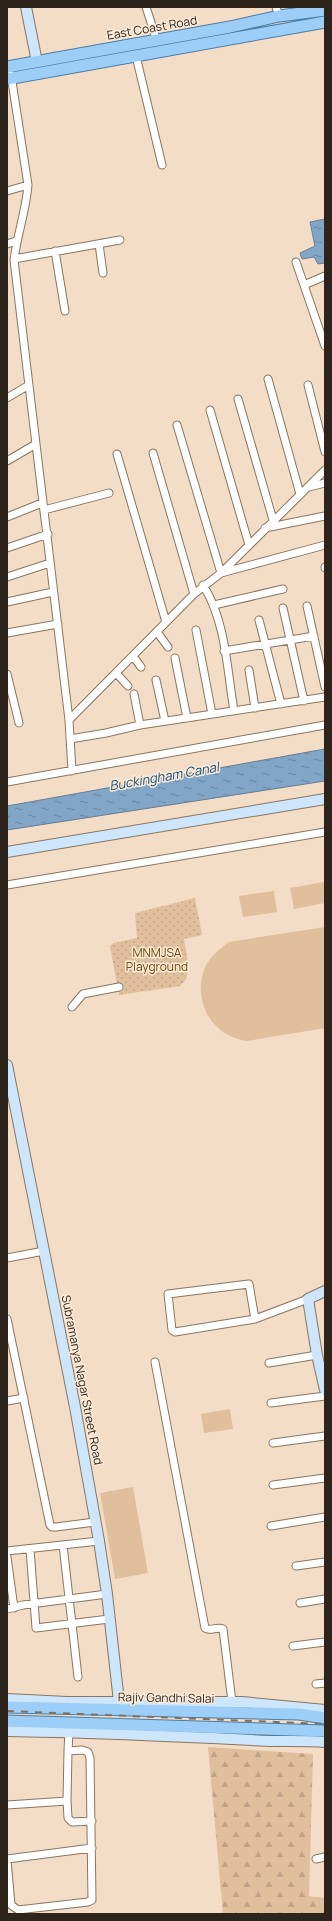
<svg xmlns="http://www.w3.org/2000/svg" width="332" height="1921" viewBox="0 0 332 1921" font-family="Manrope,sans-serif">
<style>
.grass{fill:#e0bf9d}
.forest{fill:url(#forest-firs)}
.park{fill:url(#park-dots)}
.water{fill:url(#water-ripples);stroke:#687f94}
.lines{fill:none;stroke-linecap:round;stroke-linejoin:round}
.street-casing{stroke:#897560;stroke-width:9}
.secondary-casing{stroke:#897560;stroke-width:12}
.primary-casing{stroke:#4b7da7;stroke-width:13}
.street{stroke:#fff;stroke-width:7}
.secondary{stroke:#cee6fb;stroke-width:10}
.primary{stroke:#9dcef7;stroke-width:11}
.rail{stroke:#7f7162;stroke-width:2;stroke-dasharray:7 7;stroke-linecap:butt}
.labels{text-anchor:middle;stroke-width:3;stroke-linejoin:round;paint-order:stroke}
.street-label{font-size:12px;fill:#2d251c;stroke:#fdebd9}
.park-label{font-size:12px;fill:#714401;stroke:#fdebd9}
.water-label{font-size:13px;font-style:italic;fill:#0e4b76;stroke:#fdebd9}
</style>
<defs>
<pattern id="forest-firs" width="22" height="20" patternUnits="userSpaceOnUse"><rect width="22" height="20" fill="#e0bf9d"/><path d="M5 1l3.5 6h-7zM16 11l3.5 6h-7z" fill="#c0a487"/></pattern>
<pattern id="park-dots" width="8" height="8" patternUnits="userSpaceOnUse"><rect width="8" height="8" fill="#e0bf9d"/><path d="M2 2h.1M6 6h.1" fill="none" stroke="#c0a487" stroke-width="1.8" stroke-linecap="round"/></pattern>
<pattern id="water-ripples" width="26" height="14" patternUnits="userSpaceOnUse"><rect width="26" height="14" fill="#81a6c8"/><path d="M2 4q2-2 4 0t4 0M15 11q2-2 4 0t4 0" fill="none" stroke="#6a87a2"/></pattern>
</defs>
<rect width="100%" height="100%" fill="#f4ddc6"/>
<path class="grass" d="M324 882 325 903 294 909 290 888Z
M274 891 277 912 243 917 239 896Z
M325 927V1028L247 1041C214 1037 194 1005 203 973 206 960 219 949 229 942Z
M230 1409 233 1429 204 1433 201 1414Z
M133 1487 148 1573 115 1579 100 1493Z"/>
<path class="forest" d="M208 1747 313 1754 309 1896 325 1898V1914H223Z"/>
<path class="park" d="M195 898 202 935 184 939C186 955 194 975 180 986L119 995 110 946 114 943 137 938 135 913Z"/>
<path class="water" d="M325 219V263L318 264 314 257 302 259 300 253 315 246 310 222Z
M325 749V781L7 830V806Z"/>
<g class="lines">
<g class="street-casing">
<path id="street" d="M146 7 157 41
M276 7 279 16
M136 56 162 165
M11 75 28 185C26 211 17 235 14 260L69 720 72 771
M7 191 28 185
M7 244 16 241
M99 244 103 273
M55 251 65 311
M14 259 120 240
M296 262 325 346
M304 285 325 276
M268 379 300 494
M308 385 325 452
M7 398 29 385
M238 399 273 520
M210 410 249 545
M177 425 221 573 325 545
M153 453 194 594
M117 454 166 622
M7 461 36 444
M309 487 325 483
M44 510 109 493
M7 517 42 503
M265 528 325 516
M7 548 48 534
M325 567V568
M7 577 50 563
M203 585C226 621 227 670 234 711
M7 602 53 592
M214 605 283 589
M307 606 325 687
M283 608 304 701
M259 620 281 704
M196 630 212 714
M157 632 168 647
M7 633 58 624
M224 651 314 636
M133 656 141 667
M175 658 187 718
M249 670 255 708
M116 673 128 686
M7 674 19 723
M156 680 165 721
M134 694 140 725
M69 720 194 594 221 573 325 470
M70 739 106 733 140 725 325 697
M7 782 325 725
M7 885 325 832
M72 1007 83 994 119 987
M7 1258 44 1251
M7 1319 50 1525 52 1527H56L95 1522
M255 1319 249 1284 168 1294 172 1330 175 1332 255 1319 308 1299
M155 1362 205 1628C210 1632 217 1626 223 1629L232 1702
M269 1363 317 1355
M7 1401 24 1398
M271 1403 325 1396
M273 1443 325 1436
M273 1485 325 1478
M271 1526 325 1517
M63 1545 78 1677
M30 1549 36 1628 109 1619
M7 1551 99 1541
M7 1557 14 1608
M296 1566 325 1562
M300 1603 325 1599
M7 1609 23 1605 107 1594
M293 1646 325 1642
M316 1684 325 1683
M67 1801 68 1818 72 1822 92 1821
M7 1805 67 1801 68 1751
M7 1859 92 1848
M316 1859 325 1857
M7 1860 11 1905 18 1910 88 1902 92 1900 90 1758 88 1752 82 1750 68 1751 69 1731"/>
</g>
<g class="secondary-casing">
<path id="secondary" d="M26 7 37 62
M7 852 325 799
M7 1065 75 1407 99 1541 107 1594 119 1702 118 1709
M325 1291 308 1299 317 1355 325 1390
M7 1699 67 1702H242L325 1710
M7 1731C89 1732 171 1736 252 1740 277 1742 301 1740 325 1742"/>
</g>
<g class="primary-casing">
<path id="primary" d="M7 67 230 27 279 16 325 10
M7 79 325 22
M7 1707 299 1714 325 1718
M7 1721 325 1731"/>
</g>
<use href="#street" class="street"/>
<use href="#secondary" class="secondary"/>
<use href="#primary" class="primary"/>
<path class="rail" d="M7 1711 325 1724"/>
</g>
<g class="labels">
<g class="street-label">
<text transform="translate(152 28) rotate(-10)" y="4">East Coast Road</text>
<text transform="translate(82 1380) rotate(79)" y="4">Subramanya Nagar Street Road</text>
<text transform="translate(166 1698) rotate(1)" y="4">Rajiv Gandhi Salai</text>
</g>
<g class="park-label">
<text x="157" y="957">MNMJSA<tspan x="157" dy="14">Playground</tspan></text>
</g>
<g class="water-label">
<text transform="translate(164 776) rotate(-10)" y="5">Buckingham Canal</text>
</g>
</g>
<rect width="332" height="1921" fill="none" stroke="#2d251c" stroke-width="16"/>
</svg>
